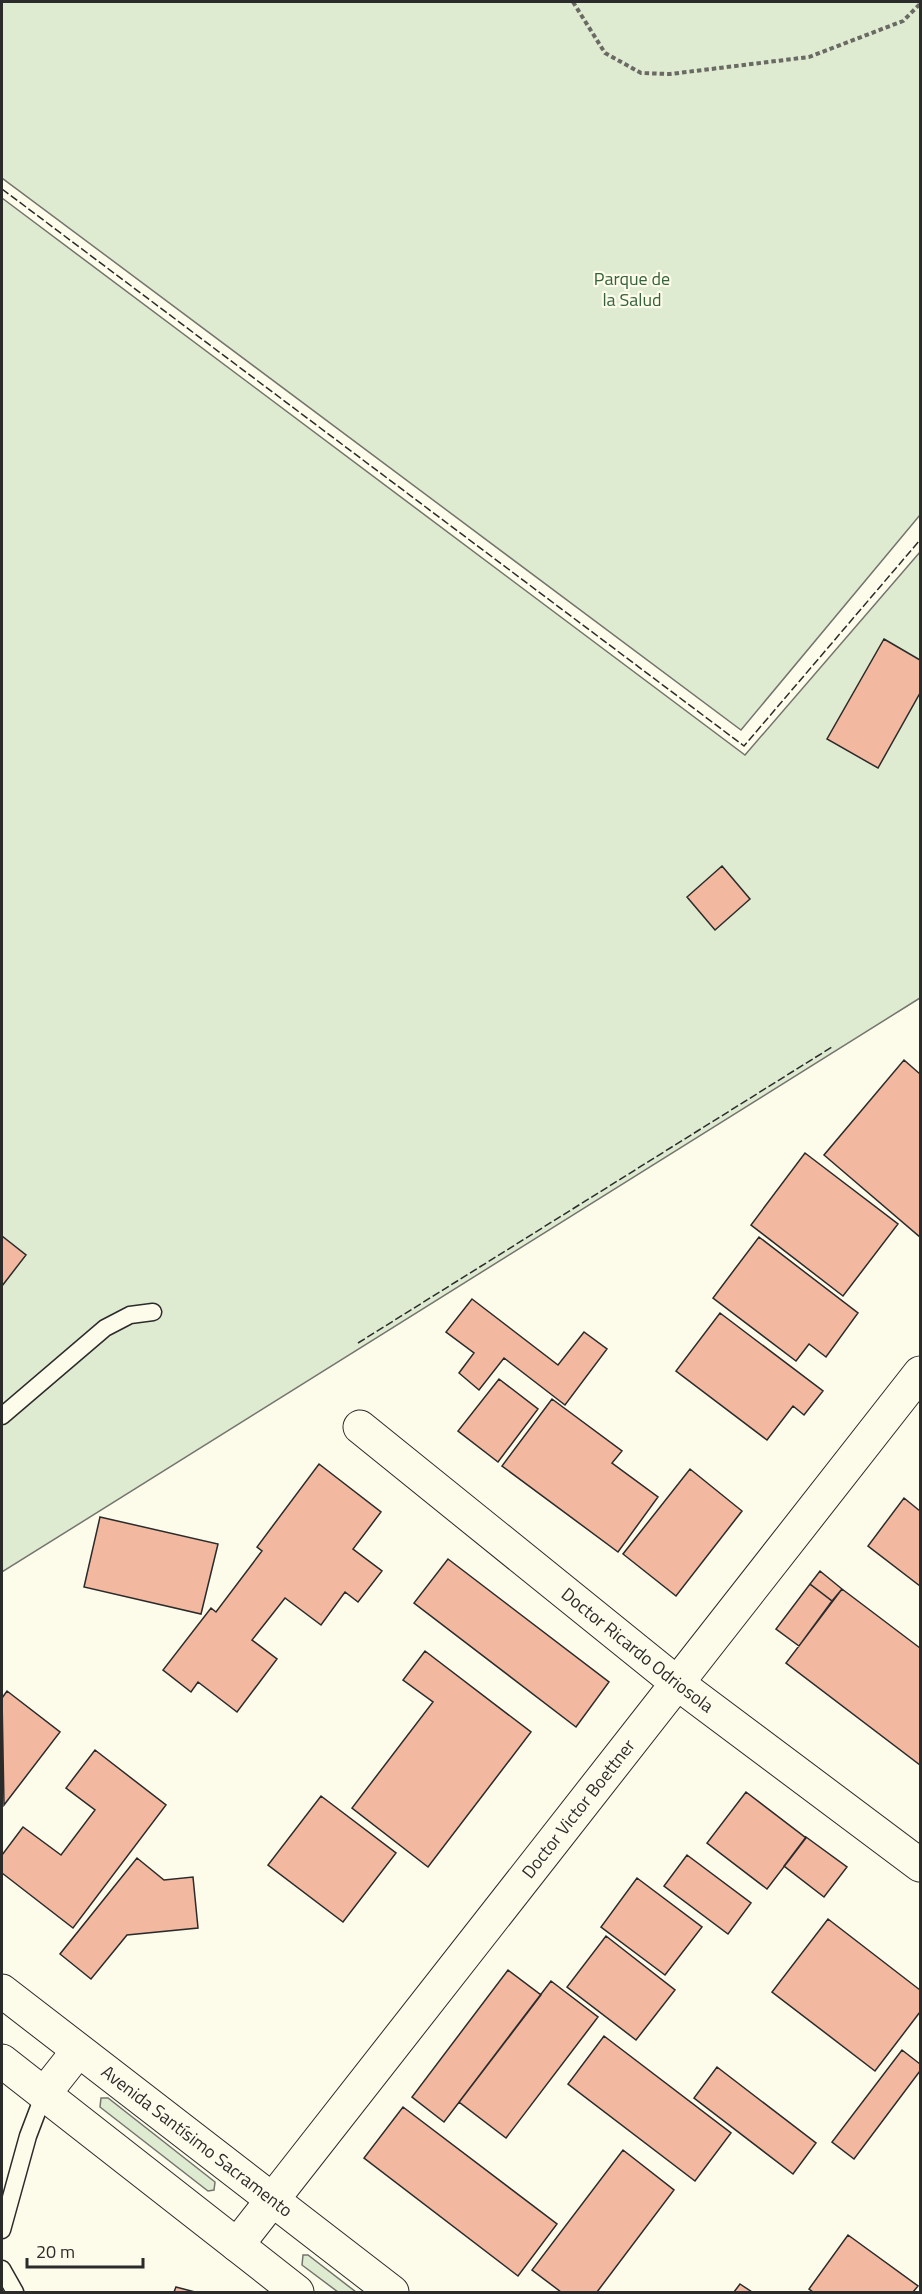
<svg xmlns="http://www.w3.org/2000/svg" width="922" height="2294" viewBox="0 0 922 2294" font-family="'Titillium Web',sans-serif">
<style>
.green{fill:#deebd1;stroke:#74746e;stroke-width:1.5}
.building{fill:#f2b8a0;stroke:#2b2b2b;stroke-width:1.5}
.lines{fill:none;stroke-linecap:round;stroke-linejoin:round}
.lane-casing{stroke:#2b2b2b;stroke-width:19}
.street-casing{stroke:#2b2b2b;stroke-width:35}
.primary-casing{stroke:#2b2b2b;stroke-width:35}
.path{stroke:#6a6964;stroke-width:4;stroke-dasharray:4.5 3;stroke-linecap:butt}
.lane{stroke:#fdfbea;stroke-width:16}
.street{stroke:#fdfbea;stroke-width:33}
.primary{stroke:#fdfbea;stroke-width:33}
.fence{stroke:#2b2b2b;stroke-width:1.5;stroke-dasharray:8 3;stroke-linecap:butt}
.labels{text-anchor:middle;stroke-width:4.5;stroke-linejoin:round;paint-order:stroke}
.park-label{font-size:18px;fill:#34623c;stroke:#fdfbea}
.street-label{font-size:18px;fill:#2b2b2b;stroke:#fdfbea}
</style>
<rect width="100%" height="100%" fill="#fdfbea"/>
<path class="green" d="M2 2H920V515L741 730 2 178Z
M2 198 745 755 920 552V998L2 1572Z
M101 2098H108L215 2182 214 2190 208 2191 100 2107Z
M303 2255H308L356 2292H338L302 2265Z"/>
<path class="building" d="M884 639 920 660V693L878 768 827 739Z
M722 866 750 899 715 930 687 897Z
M904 1060 920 1074V1237L824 1155Z
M805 1153 898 1224 843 1296 751 1225Z
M2 1236 26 1255 2 1286Z
M759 1237 858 1313 826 1357 809 1344 796 1361 713 1298Z
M472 1299 558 1365 584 1332 607 1349 565 1405 504 1358 479 1390 459 1373 474 1353 446 1332Z
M720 1313 823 1391 804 1415 793 1406 767 1440 676 1371Z
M499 1379 538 1409 498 1462 458 1431Z
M552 1399 622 1451 612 1463 658 1497 618 1552 502 1466Z
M319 1464 381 1512 353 1549 382 1571 358 1602 345 1592 321 1625 285 1598 252 1640 277 1659 237 1712 198 1682 191 1692 163 1670 211 1608 216 1612 262 1551 257 1547Z
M690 1469 742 1511 676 1596 623 1554Z
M904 1498 920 1511V1586L868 1546Z
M100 1517 218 1544 201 1614 84 1587Z
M448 1559 609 1682 576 1727 414 1603Z
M820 1571 842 1589 832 1601 810 1584Z
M810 1584 832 1601 799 1646 776 1629Z
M842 1589 920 1648V1765L786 1663Z
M425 1651 531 1732 428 1867 352 1808 433 1702 403 1680Z
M7 1691 60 1732 4 1805 2 1698Z
M95 1750 166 1805 73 1928 2 1873V1855L23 1827 61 1855 95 1810 66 1788Z
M746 1792 806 1838 767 1889 707 1843Z
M321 1796 396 1853 343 1922 268 1865Z
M806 1837 847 1867 824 1897 784 1866Z
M687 1855 751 1903 728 1934 664 1886Z
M137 1858 164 1880 193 1877 198 1928 127 1935 91 1979 60 1954Z
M637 1878 702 1927 665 1975 601 1927Z
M828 1919 920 1990V2012L875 2071 772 1992Z
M606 1936 675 1990 636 2040 567 1987Z
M508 1970 541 1995 444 2122 412 2097Z
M551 1981 598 2017 506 2138 459 2102Z
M604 2036 731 2133 695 2181 568 2084Z
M902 2050 920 2064V2071L854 2159 832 2142Z
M717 2067 816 2143 793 2174 694 2098Z
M403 2107 557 2224 518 2276 364 2158Z
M623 2150 674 2190 597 2292H561L532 2270Z
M848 2235 918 2286 913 2292H813L809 2289Z
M740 2284 752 2292H734Z
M176 2287 195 2292H174Z"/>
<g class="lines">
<g class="lane-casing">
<path id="lane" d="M2 1416 105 1328 130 1315 153 1312
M2 2230 28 2136 44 2094
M2 2269 15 2292"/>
</g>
<g class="street-casing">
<g id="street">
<path id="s1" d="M360 1427 677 1683 920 1865"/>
<path id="s2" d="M237 2245 920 1373"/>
</g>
</g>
<g class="primary-casing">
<g id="primary">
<path id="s3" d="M2 1991 392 2292"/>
<path d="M2 2061 297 2292"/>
<path d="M44 2094 78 2051"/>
</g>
</g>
<path class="path" d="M573 2 605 53 641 73 670 74 809 57 903 21 920 4"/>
<use href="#lane" class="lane"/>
<use href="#street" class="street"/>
<use href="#primary" class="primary"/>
<path class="fence" d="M2 189 744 746 920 540
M358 1343 832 1047"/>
</g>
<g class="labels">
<g class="park-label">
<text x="632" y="285">Parque de<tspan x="632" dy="21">la Salud</tspan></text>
</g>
<g class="street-label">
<text dy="6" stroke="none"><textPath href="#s1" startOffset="356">Doctor Ricardo Odriosola</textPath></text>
<text dy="6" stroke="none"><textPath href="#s2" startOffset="554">Doctor Victor Boettner</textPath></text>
<text dy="6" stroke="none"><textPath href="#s3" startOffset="246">Avenida Santísimo Sacramento</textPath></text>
</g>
</g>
<rect width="922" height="2294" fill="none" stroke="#2b2b2b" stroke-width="6"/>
<path d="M27 2258v9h116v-9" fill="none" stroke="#2b2b2b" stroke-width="3"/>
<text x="36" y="2258" font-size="18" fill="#2b2b2b" stroke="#fdfbea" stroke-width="4.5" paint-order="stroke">20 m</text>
</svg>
